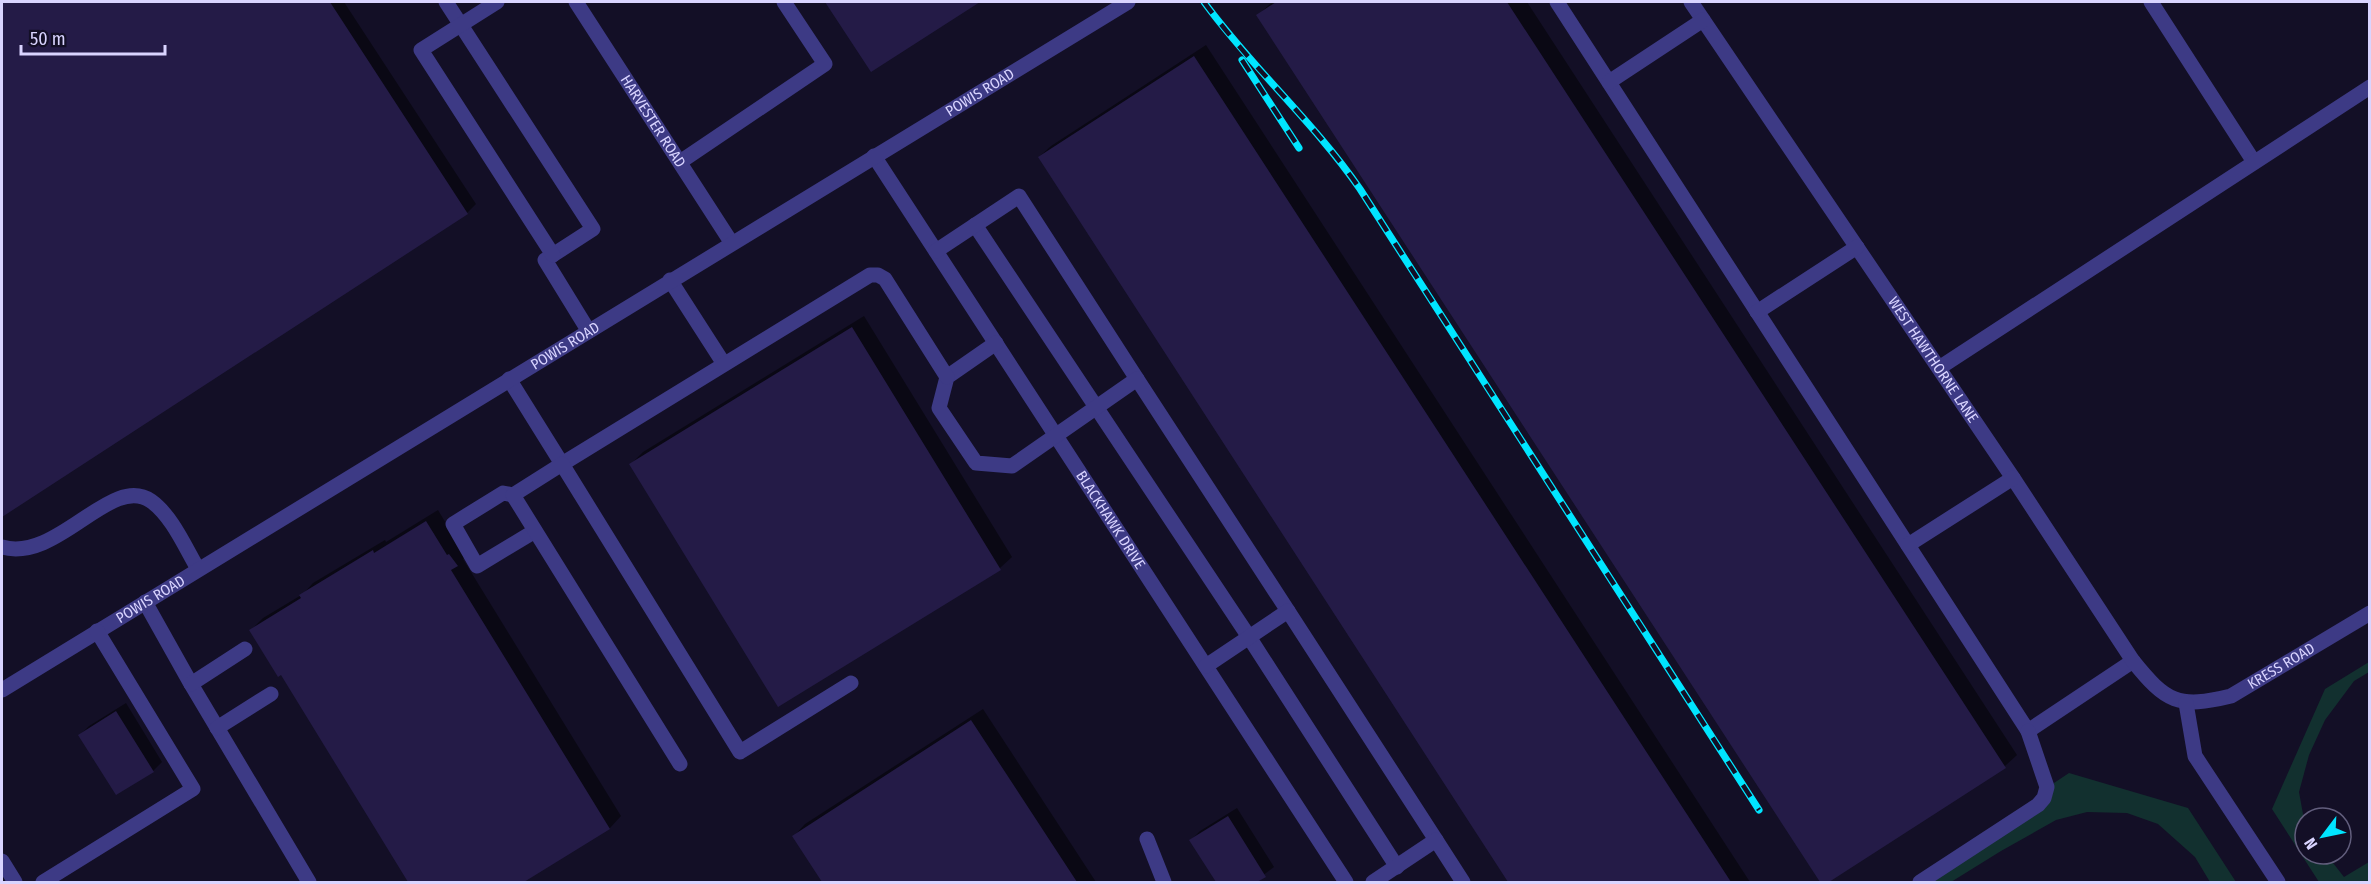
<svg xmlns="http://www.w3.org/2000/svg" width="2371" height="884" viewBox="0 0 2371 884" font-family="'Fira Sans Condensed',sans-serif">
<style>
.green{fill:#12302f}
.shadow{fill:#0007}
.building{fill:#241b47}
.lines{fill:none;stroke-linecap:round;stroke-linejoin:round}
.minor{stroke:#3d3a85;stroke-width:15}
.rail-casing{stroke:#00e5ff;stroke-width:7}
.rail{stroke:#130f26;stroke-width:4.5;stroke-dasharray:14;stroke-linecap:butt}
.labels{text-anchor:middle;stroke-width:4.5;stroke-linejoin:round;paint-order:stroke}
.street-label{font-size:15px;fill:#d9d4ff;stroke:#130f26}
</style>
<rect width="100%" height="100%" fill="#130f26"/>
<path class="green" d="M2369 662V672L2354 681 2325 720 2309 755 2299 792 2305 825V854H2326L2344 877 2369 862V882H2319L2272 809 2325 689Z
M2069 773 2188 808 2236 882H2210L2195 857 2158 824 2127 813 2087 812 2056 820 2001 851 1951 882H1933L2048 801 2054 783Z"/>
<path class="shadow" d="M2 2H344L476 204 467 213 2 515Z
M827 2H977L871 70Z
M1272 2H1527L2017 755 2005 766 1827 882H1821L1258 15Z
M1206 45 1750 882H1510L1039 157 1051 146Z
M864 316 1012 557 1000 568 778 705 631 464 643 452Z
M438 510 459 545 468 553 463 559 621 816 610 828 521 882H410L282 673 251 630 263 618 303 594 313 583 385 540 386 542Z
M126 703 162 762 153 771 80 735 89 726Z
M983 709 1096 882H824L794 836 805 824Z
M1237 808 1274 867 1254 882H1217L1191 840 1200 831Z"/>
<path class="building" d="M2 2H330L468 214 2 517Z
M825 2H980L871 72Z
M1276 2H1507L2006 768 1829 882H1820L1256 15Z
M1194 56 1731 882H1508L1038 157Z
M852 327 1001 570 778 707 629 464Z
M426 521 447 555 449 554 458 566 451 570 610 829 524 882H408L281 675 278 677 249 630 301 598 299 595 373 550 374 553Z
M116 711 154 772 116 795 78 735Z
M971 720 1077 882H822L792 836Z
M1228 816 1266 877 1257 882H1216L1189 840Z"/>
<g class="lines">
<g class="minor">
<path d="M446 2 593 229 545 260 588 330"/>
<path d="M497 2 421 50 553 255"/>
<path id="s1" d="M576 2 731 242"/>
<path d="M1557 2 2028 731 2133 661"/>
<path id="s2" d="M1691 2 2013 478 2133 661C2166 702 2178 709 2231 696L2370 613"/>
<path d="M2151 2 2254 162"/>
<path d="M1609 82 1703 20"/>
<path id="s3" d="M874 156 1346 882"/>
<path d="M680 162 825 64 784 2"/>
<path d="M975 225 1249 637 1397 867"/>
<path d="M936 251 1019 196 1137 379"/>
<path d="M670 280 724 364"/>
<path d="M1757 312 1857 247"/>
<path d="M996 343 947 377 939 408 976 463 1012 466 1137 379 1288 611"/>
<path d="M1939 368 2370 87"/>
<path d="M509 379 562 464 870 275H878L885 279 947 377"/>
<path d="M513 495 503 493 453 524 477 566 535 531"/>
<path d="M1908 545 2013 478"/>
<path d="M2 547C58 563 111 473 151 501 172 516 185 547 198 569"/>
<path d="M145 602 191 684 309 882"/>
<path d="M1206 666 1288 611 1436 840"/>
<path d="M191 684 245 649"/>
<path id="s4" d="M2 690 1128 2"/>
<path d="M2186 703 2195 756 2278 882"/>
<path d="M217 728 271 694"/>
<path d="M680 764 513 495 562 464 740 752 851 683"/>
<path d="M1147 839 1164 882"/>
<path d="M2 861 15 882"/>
<path d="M43 882 193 789 97 631"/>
<path d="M1373 882 1436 840 1463 882"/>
<path d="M1920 882 2038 805 2044 798 2047 787 2028 731"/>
</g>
<g class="rail-casing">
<path id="rail" d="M1204 2C1252 68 1313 121 1360 189L1759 810
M1242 60 1299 148"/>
</g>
<use href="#rail" class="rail"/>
</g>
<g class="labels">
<g class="street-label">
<text dy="5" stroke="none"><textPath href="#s4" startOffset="1146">POWIS ROAD</textPath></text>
<text dy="5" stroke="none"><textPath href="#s1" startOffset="142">HARVESTER ROAD</textPath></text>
<text dy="5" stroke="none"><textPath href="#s4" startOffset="660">POWIS ROAD</textPath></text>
<text dy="5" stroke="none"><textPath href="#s2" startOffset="432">WEST HAWTHORNE LANE</textPath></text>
<text dy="5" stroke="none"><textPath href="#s3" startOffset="434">BLACKHAWK DRIVE</textPath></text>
<text dy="5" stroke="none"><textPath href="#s4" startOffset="174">POWIS ROAD</textPath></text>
<text dy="5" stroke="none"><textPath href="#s2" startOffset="966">KRESS ROAD</textPath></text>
</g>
</g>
<rect width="2371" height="884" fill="none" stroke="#d9d4ff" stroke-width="6"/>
<g transform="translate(2323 836) rotate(238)"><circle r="28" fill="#130f26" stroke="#625e7d" stroke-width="1.5"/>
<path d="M0-4.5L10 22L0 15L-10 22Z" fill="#00e5ff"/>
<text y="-9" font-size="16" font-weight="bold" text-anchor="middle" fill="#d9d4ff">N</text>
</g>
<path d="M21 45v9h144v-9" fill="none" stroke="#d9d4ff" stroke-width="3"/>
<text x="30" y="45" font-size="18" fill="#d9d4ff" stroke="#130f26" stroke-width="4.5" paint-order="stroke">50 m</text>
</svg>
